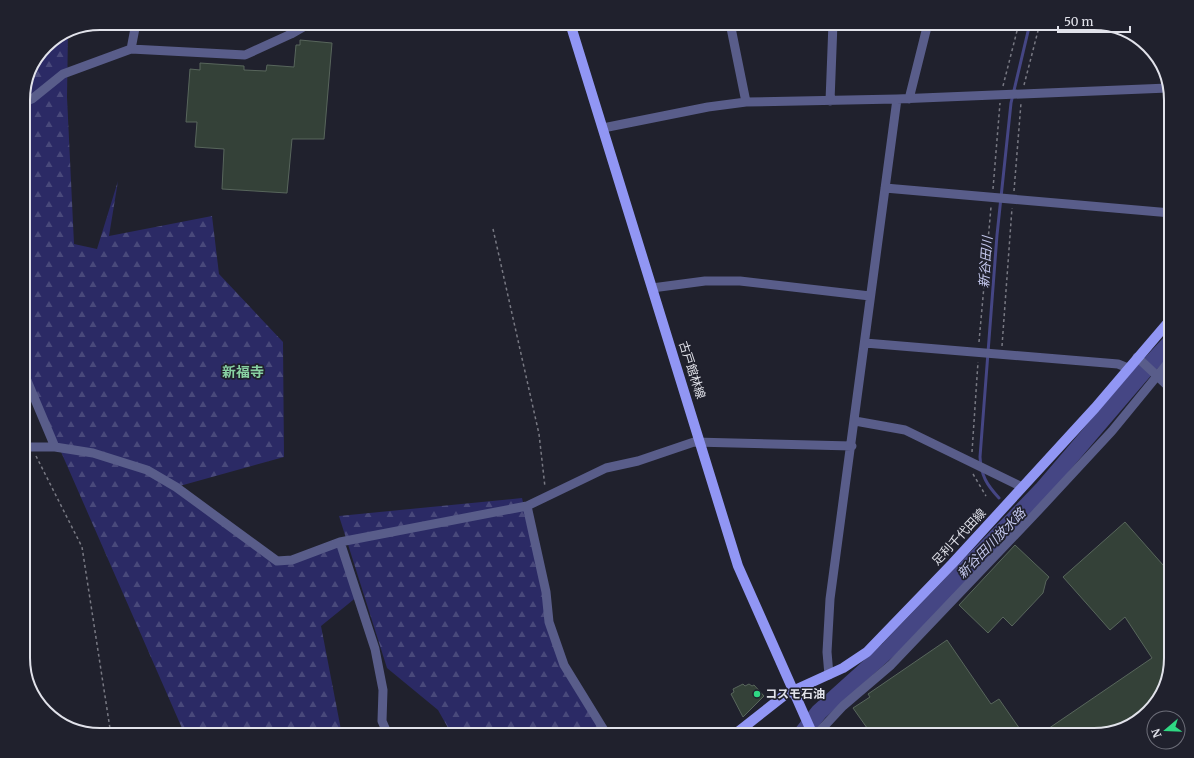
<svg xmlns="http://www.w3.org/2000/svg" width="1194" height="758" viewBox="0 0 1194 758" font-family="Merriweather,'Noto Sans JP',serif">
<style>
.forest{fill:url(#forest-firs)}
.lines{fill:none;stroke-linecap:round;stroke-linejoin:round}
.stream{stroke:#454684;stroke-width:3}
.river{stroke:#454684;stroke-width:17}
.building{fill:#344138;stroke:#58665c}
.path{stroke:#787983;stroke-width:1.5;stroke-dasharray:3 3;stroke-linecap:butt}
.minor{stroke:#595d8a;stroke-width:9}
.major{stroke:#9196f4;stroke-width:10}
.poi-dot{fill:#2fd883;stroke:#20212d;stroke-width:1.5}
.labels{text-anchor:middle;stroke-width:3.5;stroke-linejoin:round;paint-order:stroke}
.street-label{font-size:12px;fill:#e1e2ea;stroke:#20212d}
.poi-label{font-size:12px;font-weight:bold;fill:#e1e2ea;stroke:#20212d;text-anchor:start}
.water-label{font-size:13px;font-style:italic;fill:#c5c9ef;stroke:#20212d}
.quarter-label{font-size:14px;font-weight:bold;fill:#88d1a2;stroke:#20212d}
.rim{fill:none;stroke:#e1e2ea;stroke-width:2}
</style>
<defs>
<pattern id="forest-firs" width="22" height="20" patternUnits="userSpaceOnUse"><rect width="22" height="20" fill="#2b2a65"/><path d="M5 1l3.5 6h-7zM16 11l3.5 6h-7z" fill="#49497b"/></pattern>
</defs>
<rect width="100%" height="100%" fill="#20212d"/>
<path class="forest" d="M68 31 67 97 74 244 97 249 118 181 109 236 212 216 219 274 283 342 284 457 176 487 277 561 340 542 358 596 321 626 342 735H185L23 365V95L46 45Z
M522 498 548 612 569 673 609 735H452L438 710 387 668 339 516Z"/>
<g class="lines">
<path class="stream" d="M999 498C987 485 981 476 980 457L997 235 1011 103 1030 23"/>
<path class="river" d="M801 735 819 712 889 649 1042 490 1142 373 1171 342"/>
</g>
<path class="building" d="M300 40 332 43 324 139H292L287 193 222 189 224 149 195 147 197 122H186L190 69 200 70V63L244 66V70L266 71 267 65 294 67 296 45H300Z
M1125 522 1171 574V577L1166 581 1171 589V658L1158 701 1132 725 1094 735H1039L1152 658 1125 617 1110 630 1063 577Z
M1015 545 1049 577 1046 581 1043 593 1012 626 1003 617 988 633 959 605Z
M947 640 991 704 999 699 1024 735H872L853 708 870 697 868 694Z
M743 684 745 686 749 684 752 686 754 685 764 696 743 717 731 694 734 692 733 689Z"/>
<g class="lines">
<path class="path" d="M1024 85 1040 23
M1003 86 1019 23
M993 189 1000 103
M1014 191 1021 103
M493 229 539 434 545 487
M979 342 991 207
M1002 346 1012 208
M972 452 978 362
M36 456 82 547 111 735
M973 474 986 496"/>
<path class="minor" d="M290 23 291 34
M730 23 746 102
M131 49 136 23
M909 99 928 23
M830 101 833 23
M23 103 32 99 63 74 131 49 245 55 291 34 310 23
M603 128 708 107 746 102 897 99 1168 88
M885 188 1171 213
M652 288 705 281H740L870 296
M865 343 1118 364 1128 368
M1137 357 1171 389
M23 371 55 447
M855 421 905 430 1022 487
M23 447H55L93 453 147 470 176 487 277 561 292 560 340 542 527 506 606 468 638 461 694 442 852 446
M527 506 546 592 549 622 564 665 607 735
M340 542 375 649 383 690 382 721 388 735
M829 675 827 652 830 599 897 99
M816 735 843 706 891 665 1035 514 1112 431 1171 359"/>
<path class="major" d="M570 23 738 566 813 735
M734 735 786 694 843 668 867 652 952 564 1095 408 1171 319"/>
</g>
<circle class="poi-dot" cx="757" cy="694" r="4"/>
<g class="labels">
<g class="street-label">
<text transform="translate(692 370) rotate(72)" y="4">古戸館林線</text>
<text transform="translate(959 537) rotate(-47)" y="4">足利千代田線</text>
</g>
<g class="poi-label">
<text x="765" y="698">コスモ石油</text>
</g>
<g class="water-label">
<text transform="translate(985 262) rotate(-86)" y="5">新谷田川</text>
<text transform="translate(991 543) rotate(-46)" y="5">新谷田川放水路</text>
</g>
<g class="quarter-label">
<text x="243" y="377">新福寺</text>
</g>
</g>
<path d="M0 0H1194V758H0ZM100 30H1094A70 70 0 0 1 1164 100V658A70 70 0 0 1 1094 728H100A70 70 0 0 1 30 658V100A70 70 0 0 1 100 30Z" fill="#20212d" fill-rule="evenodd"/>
<path class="rim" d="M100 30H1094A70 70 0 0 1 1164 100V658A70 70 0 0 1 1094 728H100A70 70 0 0 1 30 658V100A70 70 0 0 1 100 30Z"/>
<g transform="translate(1166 730) rotate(251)"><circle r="19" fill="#20212d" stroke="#6d6e79"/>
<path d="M0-3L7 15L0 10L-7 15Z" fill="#2fd883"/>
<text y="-6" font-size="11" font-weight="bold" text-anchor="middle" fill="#e1e2ea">N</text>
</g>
<path d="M1058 26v6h72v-6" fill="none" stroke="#e1e2ea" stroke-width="2"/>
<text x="1064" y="26" font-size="12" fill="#e1e2ea" stroke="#20212d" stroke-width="3" paint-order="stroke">50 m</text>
</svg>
